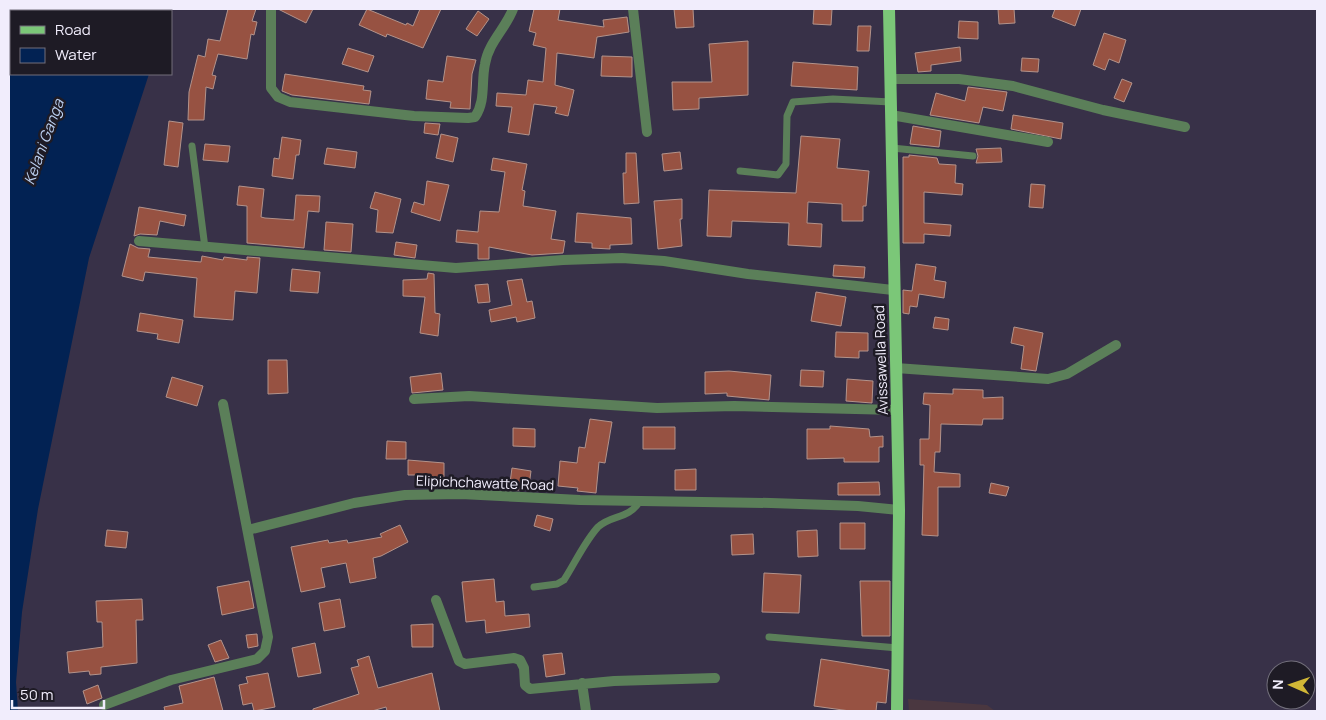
<svg xmlns="http://www.w3.org/2000/svg" width="1326" height="720" viewBox="0 0 1326 720" font-family="Manrope,sans-serif">
<style>
.industrial{fill:#4a3740}
.water{fill:#022253}
.building{fill:#975242;stroke:#b3938b}
.lines{fill:none;stroke-linecap:round;stroke-linejoin:round}
.service{stroke:#5b7f59;stroke-width:7}
.minor{stroke:#5b7f59;stroke-width:10}
.primary{stroke:#7bc778;stroke-width:12}
.labels{text-anchor:middle;stroke-width:5;stroke-linejoin:round;paint-order:stroke}
.street-label{font-size:14px;fill:#f1edfc;stroke:#1e1b25}
.water-label{font-size:15px;font-style:italic;fill:#bbd0f1;stroke:#1e1b25}
</style>
<rect width="100%" height="100%" fill="#383148"/>
<path class="industrial" d="M908 699 987 705 995 711H909Z"/>
<path class="water" d="M9 9H170L169 11H11V74H149L89 258 38 509 22 612 16 682 18 711H9Z"/>
<path class="building" d="M228 9H256L252 21 257 22 254 35 251 34 247 59 218 54 212 75 216 76 213 89 206 87 204 120H188L189 92 198 55 205 57 208 39 220 41Z
M278 9H313L306 23Z
M367 9 406 25 407 23 413 26 420 9H441L423 48 387 34 386 37 359 25Z
M534 9H560L558 20 604 27 603 20 627 17 629 32 597 37 594 58 557 53 555 85 574 90 568 116 555 113 557 107 534 104 529 135 508 132 512 107 496 106 497 93 526 95 528 80 543 82 546 48 533 45 536 33 529 31Z
M674 9H693L694 27 676 28Z
M814 9H832L831 25 813 24Z
M998 9H1014L1015 23 999 24Z
M1055 9H1081L1075 26 1052 17Z
M478 11 489 19 477 36 466 29Z
M959 21 978 22V39L958 38Z
M858 26H871L869 51H857Z
M1104 33 1126 40 1119 63 1109 59 1105 70 1093 65Z
M748 41V95L699 98V109L673 110 672 82H712L709 44Z
M960 47 961 61 931 65V71L918 72 915 53Z
M348 48 374 56 368 72 342 64Z
M447 56 476 60 472 74 470 109 450 108 451 102 426 99 428 80 443 82Z
M602 56 632 57V77L601 76Z
M1022 58 1039 59 1038 72 1021 71Z
M793 62 858 67 857 90 791 86Z
M285 74 364 86 363 90 371 91 369 104 292 95 282 91Z
M1122 79 1132 83 1124 102 1114 98Z
M968 87 1007 92 1003 111 983 107 979 123 930 115 936 93 965 101Z
M1013 115 1063 123 1061 139 1011 129Z
M169 121 183 123 178 167 164 165Z
M425 123 440 124 438 135 424 133Z
M913 126 941 131 939 147 910 144Z
M441 134 458 138 453 162 436 158Z
M801 136 840 139 837 168 869 171 866 206H863V221H842V204L808 202 807 223 822 224 821 247 788 245 789 223 732 221 731 237 707 236 709 190 796 193Z
M282 137 301 140 299 155H296L293 179 272 176 274 158 279 159Z
M205 144 230 146 228 162 203 160Z
M327 148 357 152 355 168 324 164Z
M1001 148 1002 162 976 163 978 156 976 149Z
M680 152 682 169 664 171 662 154Z
M626 153H636L639 203 624 204 623 173H626Z
M909 155 937 158 939 164 956 165 955 183 963 184 962 195 924 192V223L951 225 950 236 924 234V243H903V157H909Z
M493 158 527 164 522 190 525 191 523 206 556 211 551 239 565 241 563 253 532 255 489 247V259H478V244L456 242 457 230 478 232 480 211 499 212 505 172 491 170Z
M427 181 449 185 440 221 411 212 414 202 424 205Z
M1031 184 1045 185 1043 208 1029 207Z
M239 186 264 189 261 217 265 218 294 220 296 195 320 196 319 212 308 211 304 248 247 243V206L237 205Z
M375 192 401 199 393 233 376 232 378 210 370 208Z
M682 199V219H680L682 246 658 249 654 201Z
M139 207 186 215 184 226 160 221 157 235 140 234 134 236Z
M577 213 631 218 632 244 610 245V249L592 248V243L575 242Z
M326 222 353 224 351 252 324 250Z
M396 242 417 245 415 258 394 255Z
M130 244 138 248 150 249 148 257 201 262 202 256 223 260 224 257 247 260V257L260 258 257 293 235 291 233 320 194 317 197 278 145 272 143 281 122 276Z
M916 264 936 267 934 280 946 282 944 298 919 294 917 307 910 306 909 314 903 313V290L912 291Z
M834 265 865 267 864 278 833 276Z
M292 269 320 272 318 293 290 291Z
M428 273 434 274 435 313 440 314 438 336 420 333 425 297 403 296V280L427 279Z
M522 279 527 302 532 301 535 318 517 322 516 317 491 322 489 310 512 305 507 281Z
M488 284 490 302 478 303 475 285Z
M816 292 846 297 841 326 811 321Z
M140 313 183 320 179 343 157 339 158 334 137 331Z
M935 317 949 319 948 330 933 328Z
M1014 327 1043 333 1036 371 1021 369 1024 346 1011 343Z
M836 332 868 333V351H859V358L835 357Z
M268 360H287L288 393 268 394Z
M801 370 824 371 823 387 800 386Z
M729 371 771 375 769 400 727 396V393L705 394V372Z
M441 373 443 390 412 393 410 377Z
M172 377 203 386 197 406 166 397Z
M847 379 873 381 872 403 846 401Z
M953 389 983 390V398L1003 397V419H983L982 425 941 424 940 452H935L934 472 960 474V487H938V536L922 535 924 465H920V439H929L930 405 923 404 924 393 953 394Z
M590 419 612 422 605 463 599 462 596 493 577 491 578 488 558 486 560 461 577 463 579 447 585 448Z
M830 426 869 429 870 437 883 436V447H879V462H844V458L807 459V429H830Z
M643 427H675V449H643Z
M513 428 535 429V447L513 446Z
M387 441 406 442V459H386Z
M408 460 444 463V483H427V475H408Z
M512 468 531 471 529 486 520 485 519 490H509Z
M696 469V490H675V470Z
M879 482 880 495H838V483Z
M991 483 1009 487 1006 496 989 493Z
M537 515 553 519 550 531 534 526Z
M840 523H865V549H840Z
M400 525 408 542 381 556 373 558 376 578 350 583 346 563 321 568 325 587 301 592 291 547 328 540 329 543 347 540 348 543 382 537 380 534Z
M107 530 128 532 126 548 105 546Z
M817 530 818 556 798 557 797 531Z
M753 534 754 554 732 555 731 535Z
M764 573 801 575 799 613 762 612Z
M494 579 496 602 504 601 505 616 529 614 530 627 486 633 485 620 466 622 462 582Z
M249 581 254 608 222 615 217 587Z
M860 581H890V636H862Z
M142 599 143 620H136L137 663 101 667V674L90 675 89 671 69 673 67 652 103 647 102 622H97L96 601Z
M340 599 345 627 324 631 319 603Z
M433 624V647H412L411 625Z
M257 634 258 646 248 648 246 635Z
M221 640 229 658 215 662 208 645Z
M315 643 321 673 298 677 292 648Z
M562 653 565 674 546 677 543 655Z
M369 656 378 688 432 673 440 711H387L386 707 372 711H313V709L359 694 351 668 359 666 357 660Z
M821 659 889 670 886 703 877 702 876 711H850L814 706Z
M268 673 275 707 254 711 252 703 243 705 239 685 248 683 246 677Z
M214 677 223 711H165L164 707 183 703 179 686Z
M98 685 102 698 87 704 83 691Z"/>
<g class="lines">
<path class="service" d="M192 146 205 248
M892 148 973 156
M740 171 778 175 786 164 787 116 793 102 833 99 891 102
M534 587 557 584 564 580C575 563 585 541 598 527 612 514 628 520 640 501
M769 637 898 648"/>
<path class="minor" d="M271 9V88L278 97 290 102 414 116 468 118 475 117C486 101 481 82 485 64 488 43 506 28 513 9
M633 9 647 132
M890 79H959L1013 86 1103 110 1185 127
M891 115 1048 142
M139 241 456 268 563 260 622 258 664 261 748 274 893 290
M896 368 1048 379 1067 374 1116 345
M414 399 469 396 657 408 734 406 897 410
M248 530 354 503 405 495 461 494 580 500 771 503 858 506 899 510
M436 600 459 661 465 664 514 658 520 660 524 668 525 685 530 689 614 681 715 678
M582 683 586 711
M104 705 171 680 257 659 265 651 268 637 223 404"/>
<path class="primary" d="M889 9 899 510 897 711"/>
</g>
<g class="labels">
<g class="street-label">
<text transform="translate(881 360) rotate(-92)" y="5">Avissawella Road</text>
<text transform="translate(485 483) rotate(2)" y="5">Elipichchawatte Road</text>
</g>
<g class="water-label">
<text transform="translate(44 142) rotate(-70)" y="5">Kelani Ganga</text>
</g>
</g>
<rect width="1326" height="720" fill="none" stroke="#f1edfc" stroke-width="20"/>
<rect x="10" y="10" width="162" height="65" fill="#1e1b25" stroke="#726f7b"/>
<rect x="20" y="26" width="25" height="8" fill="#7bc778" stroke="#726f7b"/>
<text x="55" y="35" font-size="15" fill="#f1edfc">Road</text>
<rect x="20" y="48" width="25" height="15" fill="#022253" stroke="#726f7b"/>
<text x="55" y="60" font-size="15" fill="#f1edfc">Water</text>
<g transform="translate(1291 685) rotate(272)"><circle r="24" fill="#1e1b25" stroke="#726f7b"/>
<path d="M0-4L9 19L0 12L-9 19Z" fill="#d1b736"/>
<text y="-8" font-size="14" font-weight="bold" text-anchor="middle" fill="#f1edfc">N</text>
</g>
<path d="M12 700v8h92v-8" fill="none" stroke="#f1edfc" stroke-width="2.5"/>
<text x="20" y="700" font-size="15" fill="#f1edfc" stroke="#1e1b25" stroke-width="4" paint-order="stroke">50 m</text>
</svg>
